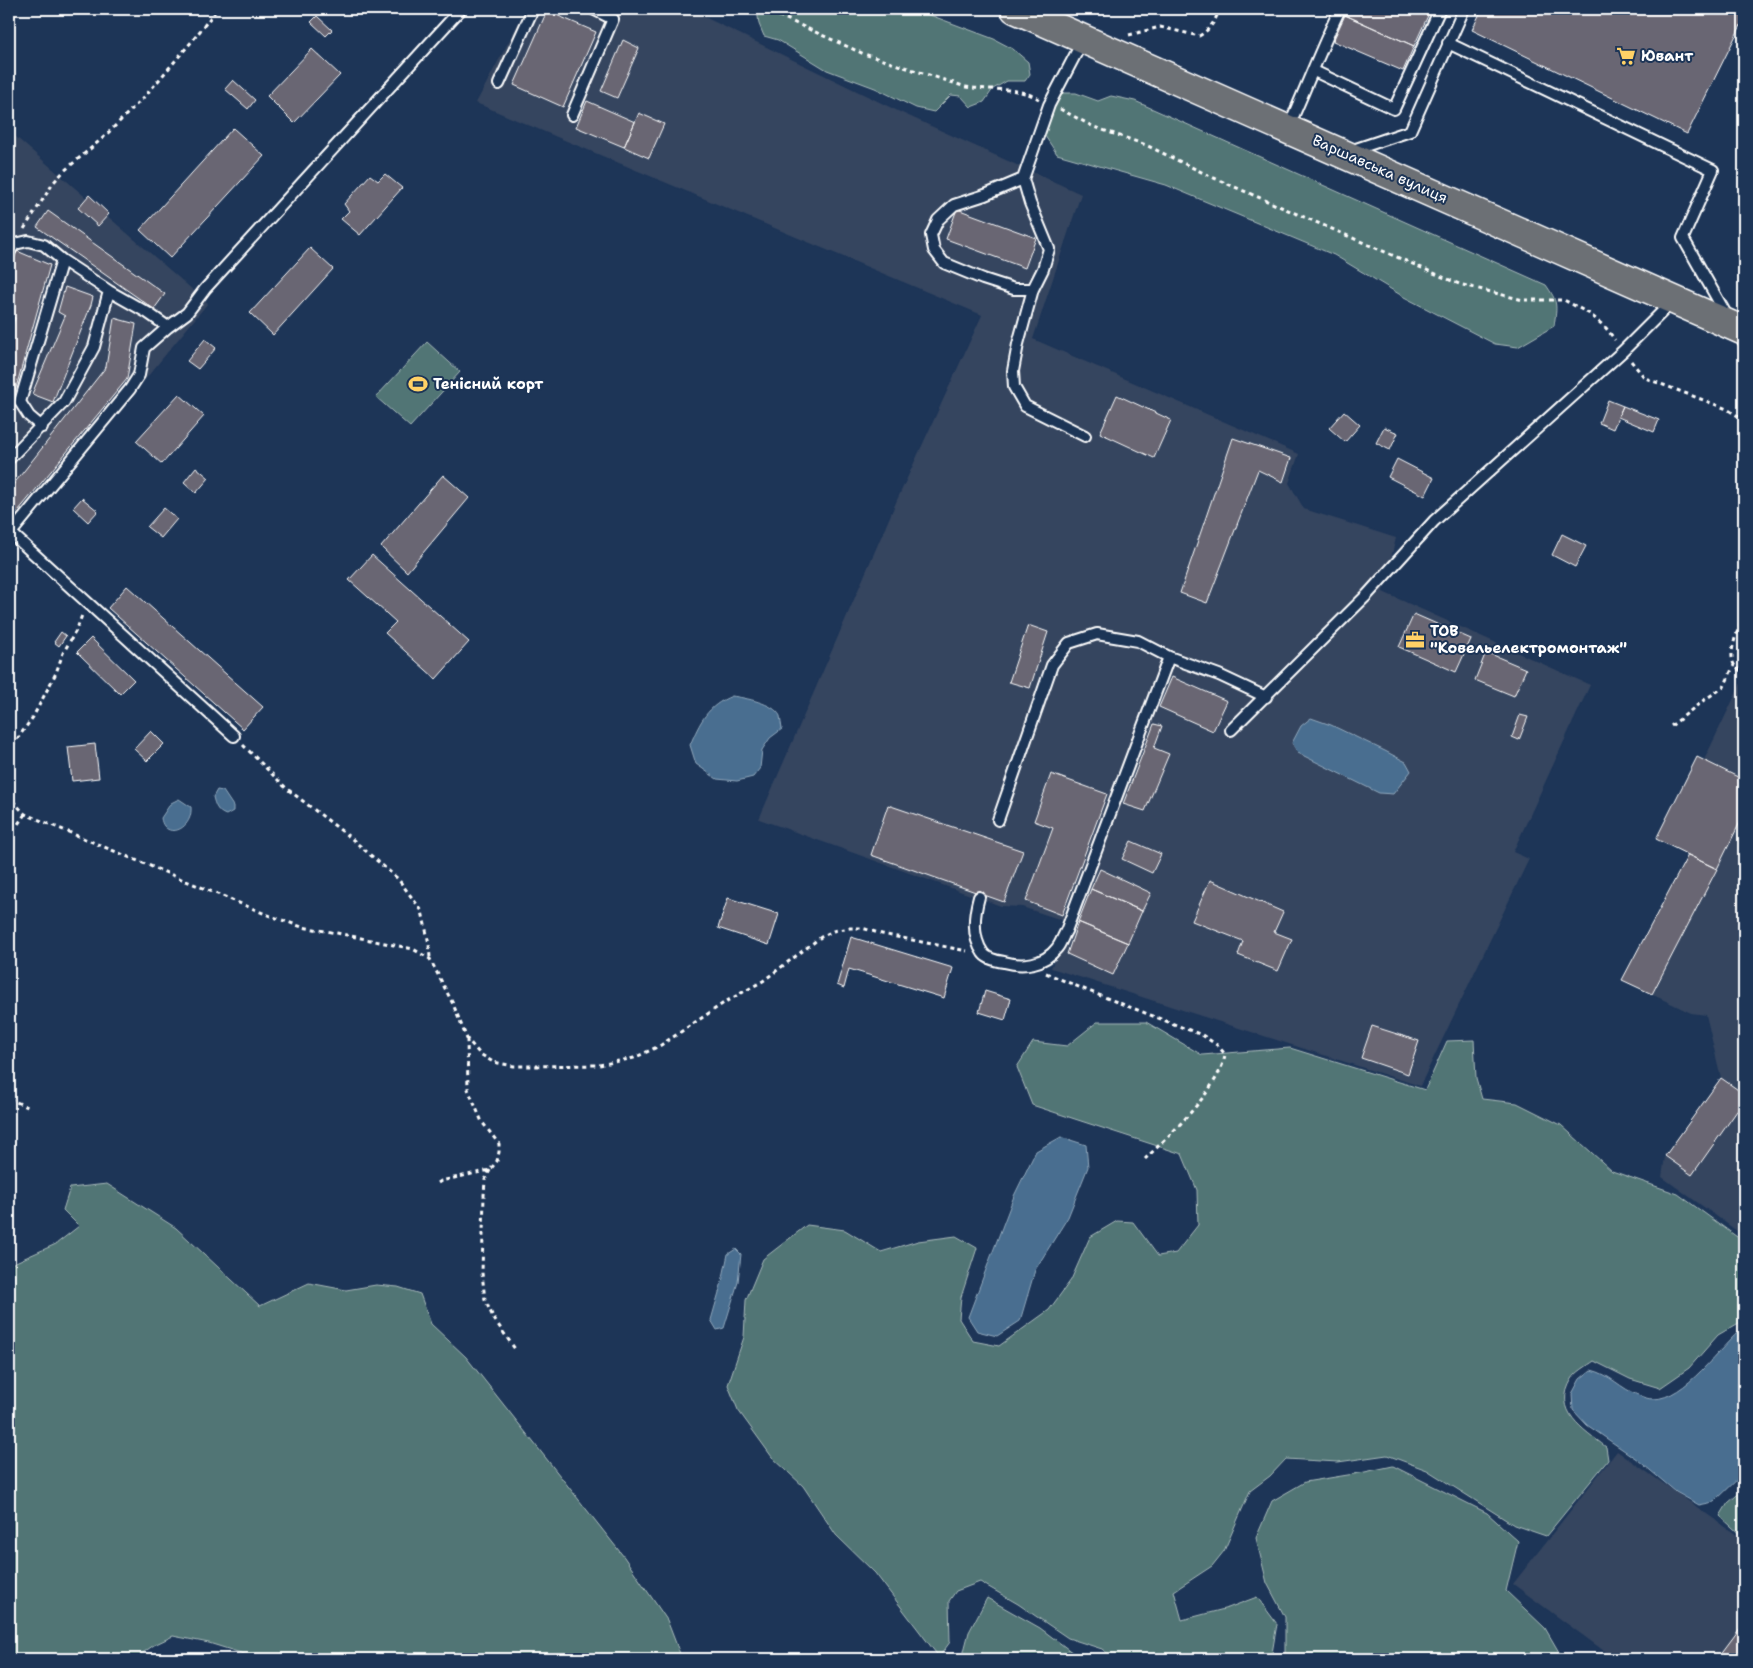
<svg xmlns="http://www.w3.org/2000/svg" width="1753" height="1668" viewBox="0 0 1753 1668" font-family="'Shantell Sans',sans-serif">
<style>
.built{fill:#34445f}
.green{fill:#517475;stroke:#a8baba}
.water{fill:#486e90;stroke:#91a8bc}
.building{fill:#696673;stroke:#fff}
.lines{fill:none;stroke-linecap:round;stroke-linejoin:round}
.service-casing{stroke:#fff;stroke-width:14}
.trunk-casing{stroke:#fff;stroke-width:31}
.path{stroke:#fff;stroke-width:3;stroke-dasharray:4 4;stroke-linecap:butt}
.service{stroke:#1d3557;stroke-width:10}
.trunk{stroke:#6c6f75;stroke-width:28}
.labels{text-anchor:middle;stroke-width:4;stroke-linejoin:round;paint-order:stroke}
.poi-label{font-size:15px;font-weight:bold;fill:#fff;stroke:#1d3557;text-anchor:start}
.street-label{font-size:15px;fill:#fff;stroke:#1d3557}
</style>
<rect width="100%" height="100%" fill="#1d3557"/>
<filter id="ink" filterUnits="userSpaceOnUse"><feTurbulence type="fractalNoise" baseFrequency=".02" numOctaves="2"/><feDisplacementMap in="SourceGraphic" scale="10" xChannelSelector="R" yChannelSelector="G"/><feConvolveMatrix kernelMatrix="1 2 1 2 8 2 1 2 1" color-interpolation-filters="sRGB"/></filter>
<g filter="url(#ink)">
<path class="built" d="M526 9H688L900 112 1081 194 1033 339 1299 454 1289 483 1304 509 1396 538 1383 592 1590 685 1513 852 1529 859 1420 1086 1051 968 1071 923 1022 907 1001 906 759 819 897 500 982 315 476 103Z
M9 131 208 303 9 545Z
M1744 677V1236L1662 1177 1665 1156 1721 1078 1706 1015 1691 1013 1622 980 1688 855 1656 839 1697 757 1704 760Z
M1617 1451 1744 1540V1659H1615L1513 1584Z"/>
<path class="green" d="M757 9H914L994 39 1013 49 1028 62 1030 74 1025 81H1007L993 89 984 102 971 107 961 96 951 95 934 112 916 108 875 88 827 70 778 40 764 36 759 24Z
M1057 93H1076L1098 101 1111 96 1135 101 1546 285C1558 302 1557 305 1554 326L1518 347 1495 344 1404 297 1334 255 1166 185 1057 154 1045 136 1044 112Z
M427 342 460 372 410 427 376 397Z
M1097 1022H1146L1202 1055 1290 1048 1425 1090 1447 1041 1474 1040 1476 1078 1482 1099 1517 1103 1561 1125 1612 1171 1678 1194 1744 1242V1320L1718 1335 1689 1368 1660 1388 1630 1379 1594 1361C1587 1366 1576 1372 1572 1379 1552 1411 1583 1429 1606 1447L1608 1460 1546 1536 1514 1525 1427 1470 1387 1455 1338 1462 1286 1459 1270 1476 1250 1491 1224 1551 1212 1566 1174 1591 1182 1620 1228 1608 1257 1597 1277 1624 1271 1659H1114L1102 1649 1068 1638 1018 1604 980 1582 956 1591 949 1601 950 1642 939 1657 875 1573 836 1535 803 1486 772 1457 738 1410 728 1385 744 1337 746 1300 763 1259 807 1225 845 1230 881 1252 918 1241 956 1236 977 1248 961 1297 959 1319 973 1341 999 1346 1049 1310 1071 1280 1090 1237 1117 1221 1133 1222 1158 1256 1176 1253 1198 1225 1197 1190 1182 1154 1032 1105 1017 1067 1033 1042 1067 1046Z
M107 1184 176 1228 260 1306 309 1283 346 1290 376 1285 398 1287 420 1294 431 1324 466 1357 624 1557 667 1620 682 1659H249L244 1654 209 1643 173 1636 154 1645 137 1657 136 1659H9V1265L56 1244 79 1226 63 1210 70 1188Z
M1393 1466 1487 1513 1518 1541 1506 1591 1545 1628 1563 1659H1285V1617L1267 1583 1256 1538 1272 1501 1305 1482 1360 1473Z
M1744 1489V1538L1720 1516 1728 1503Z
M987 1598 1040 1628 1081 1659H962L969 1632Z"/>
<path class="water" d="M732 696C745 698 774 703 780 716 781 720 781 725 782 729L770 738 762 750 760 768 753 777 737 781 717 779 696 764 690 745C700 722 707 706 732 696Z
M1311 718 1331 725 1385 751 1406 762 1411 771 1393 794 1379 793 1298 753 1292 743 1301 726Z
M217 790 223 791 233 806V811L226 815C217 812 215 805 213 797Z
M179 799 191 807C193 831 164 840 161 818L171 803Z
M1061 1137 1086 1145 1088 1167 1068 1217 1035 1270 1020 1321 997 1336 977 1331 968 1317 1014 1196 1036 1151Z
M736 1249 741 1254 738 1282 724 1328 717 1330 711 1320 722 1282 728 1254Z
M1744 1327V1473L1714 1502 1699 1505 1676 1492 1638 1460 1587 1425 1573 1410 1572 1394 1580 1379 1591 1370C1610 1374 1621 1389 1638 1395 1642 1397 1648 1399 1653 1399 1686 1399 1719 1347 1744 1327Z"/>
<path class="building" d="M1348 9H1431L1414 46 1345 15Z
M1482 9H1744V19L1687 134 1472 30Z
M547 11 596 32 563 107 514 85Z
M1345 15 1414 46 1403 71 1333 41Z
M317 16 332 30 326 36 311 22Z
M623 40 639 48 617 98 601 91Z
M312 49 340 75 294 123 267 96Z
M233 80 255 100 248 109 225 89Z
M587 101 635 122 624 147 576 127Z
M639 113 664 124 649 158 624 147Z
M233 128 264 156 170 258 140 230Z
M385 174 402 188 360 235 341 219 349 211 344 204 370 175 378 181Z
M89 195 109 214 98 226 78 208Z
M957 209 1036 238 1025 268 946 239Z
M48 211 165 294 154 309 37 227Z
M310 248 333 269 273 335 250 313Z
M17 251 50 265 9 413V335L15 318 9 316V273Z
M65 287 93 297 91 305 53 402 32 394 65 316 58 312Z
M114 318 136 324 127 379 9 522V490L106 367Z
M205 339 216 348 198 369 187 361Z
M179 394 204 416 162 464 136 441Z
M1117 395 1171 420 1154 458 1100 433Z
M1608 400 1623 406 1613 429 1599 423Z
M1623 406 1659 420 1654 432 1618 417Z
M1344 411 1360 425 1345 442 1329 428Z
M1384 427 1398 433 1390 450 1376 443Z
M1233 438 1291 458 1283 482 1258 470 1207 603 1180 593Z
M1397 459 1434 478 1425 496 1388 477Z
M196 467 209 478 196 493 184 482Z
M443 475 469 498 407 572 381 547Z
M82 498 98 511 88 522 73 508Z
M164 508 177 519 161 538 147 527Z
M1562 534 1586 546 1575 567 1552 555Z
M372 555 469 642 436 679 385 633 396 622 349 580Z
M127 586 263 707 243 729 108 608Z
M1414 614 1471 639 1456 672 1399 647Z
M1028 625 1048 632 1030 688 1009 682Z
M61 632 66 636 59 646 54 642Z
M91 638 134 680 120 694 77 652Z
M1486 652 1526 669 1514 696 1475 680Z
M1172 677 1227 701 1213 731 1159 707Z
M1520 715 1528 717 1519 740 1512 737Z
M1154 724 1162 726 1154 748 1169 754 1145 811 1123 804Z
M151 731 164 744 147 761 134 749Z
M95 744 99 778 72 781 68 747Z
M1697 757 1744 780V814L1717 869 1656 839Z
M1051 774 1107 794 1062 915 1026 901 1053 828 1034 821Z
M888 805 1023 851 1004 902 871 855Z
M1131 841 1161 854 1152 873 1122 859Z
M1688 855 1717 869 1652 994 1622 980Z
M1100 869 1151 893 1142 911 1091 889Z
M1210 880 1283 912 1274 932 1292 939 1278 971 1238 955 1243 941 1192 921Z
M1091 889 1142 911 1128 943 1078 922Z
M728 898 779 914 769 945 718 928Z
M1078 922 1128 943 1113 975 1067 954Z
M851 937 953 968 944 998 849 969 844 988 837 985Z
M985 991 1011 999 1005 1020 979 1012Z
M1372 1026 1419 1041 1408 1074 1361 1058Z
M1721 1078 1744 1094V1101L1692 1175 1665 1156Z
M1744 1623V1659H1717Z"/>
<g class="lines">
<g class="service-casing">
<path id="service" d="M1448 43 1713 170 1683 238 1727 316
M1314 71 1394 109 1440 9
M499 84 533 9
M572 115 613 19 593 9
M1288 128C1306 88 1321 48 1340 9
M1350 151 1410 131 1464 9
M1023 179 985 195 954 205 938 220 931 235 934 250 944 263 983 279 1014 289H1033L1043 269 1049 249 1030 203 1023 179 1049 105 1083 40
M9 252 15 244 28 241 44 245 62 260 109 291 148 313 168 327
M1033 289 1018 344 1013 371 1014 387 1025 406 1085 436
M42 427 29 416 20 402 62 260
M9 459 64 402 94 347 109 291
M1231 730 1367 595 1434 521 1623 351 1673 301
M234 736 11 533 130 389 139 375 144 348 168 327 187 313 205 289 461 9
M998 820 1052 665 1069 643 1097 634 1138 641 1169 657 1219 675 1266 697
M979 897C974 915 971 936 983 953 987 959 997 961 1004 962 1023 967 1044 965 1057 948 1061 943 1063 936 1066 931L1169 657"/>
</g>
<g class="trunk-casing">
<path id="trunk" d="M1015 9 1744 331"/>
</g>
<path class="path" d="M764 9 864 54 966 87C991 91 1017 86 1039 99
M1129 35 1160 27 1199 36C1210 30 1215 21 1220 9
M1060 109 1094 127 1146 145 1214 178 1459 284 1523 300H1564L1590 314 1606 328 1615 340
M24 229 54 182 64 171 104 137 146 95 193 40 217 9
M1631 361 1645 378 1727 409 1744 420
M1744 616C1739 628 1726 654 1735 666 1737 669 1741 671 1744 674
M1671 726 1704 700 1724 687 1734 665
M243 745 286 788 352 839 398 879 422 911 429 944 430 958
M9 753 10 749 33 717 56 673 63 653 77 629 82 615
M9 794 11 799 25 814 268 915 302 927 337 933 413 949 430 959 453 1004 467 1039 480 1054 493 1062 514 1066H533L599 1065 634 1058 661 1045 727 1001 763 981 821 937 833 931 850 928H862L882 934 967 951
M9 837 25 814
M1046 973 1086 990 1202 1035 1217 1045 1225 1054C1221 1087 1169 1136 1145 1159
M9 1099 30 1108
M490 1170 485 1180 484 1195 482 1273 485 1300 494 1319 515 1349
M438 1183 441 1181 490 1170 497 1161 499 1152V1144L482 1122 468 1089 467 1040"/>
<use href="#service" class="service"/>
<use href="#trunk" class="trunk"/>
</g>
</g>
<defs>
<g id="supermarket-bare" transform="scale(1.5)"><path d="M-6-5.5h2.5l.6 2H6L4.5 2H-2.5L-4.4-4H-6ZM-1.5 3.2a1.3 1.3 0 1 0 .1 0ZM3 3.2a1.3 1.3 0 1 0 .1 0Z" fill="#ffd166" stroke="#1d3557" stroke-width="2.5" paint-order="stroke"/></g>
<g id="stadium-bare" transform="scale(1.5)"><path d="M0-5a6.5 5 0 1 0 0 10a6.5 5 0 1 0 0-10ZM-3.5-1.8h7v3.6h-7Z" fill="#ffd166" stroke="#1d3557" stroke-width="2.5" paint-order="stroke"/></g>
<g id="office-bare" transform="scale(1.5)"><path d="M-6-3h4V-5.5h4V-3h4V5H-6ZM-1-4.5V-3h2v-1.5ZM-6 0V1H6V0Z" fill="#ffd166" stroke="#1d3557" stroke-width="2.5" paint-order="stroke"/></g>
</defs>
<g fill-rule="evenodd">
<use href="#supermarket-bare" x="1626" y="56"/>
<use href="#stadium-bare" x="418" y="384"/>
<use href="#office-bare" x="1415" y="640"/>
</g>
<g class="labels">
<g class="poi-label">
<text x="1641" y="61">Ювант</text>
<text x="433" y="389">Тенісний корт</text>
<text x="1430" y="636">ТОВ<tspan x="1430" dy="17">"Ковельелектромонтаж"</tspan></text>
</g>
<g class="street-label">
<text transform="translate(1380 169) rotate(24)" y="5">Варшавська вулиця</text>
</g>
</g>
<rect width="1753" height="1668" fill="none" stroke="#1d3557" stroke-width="30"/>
<rect x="15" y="15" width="1723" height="1638" fill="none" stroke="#fff" stroke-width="2" filter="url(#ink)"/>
</svg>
